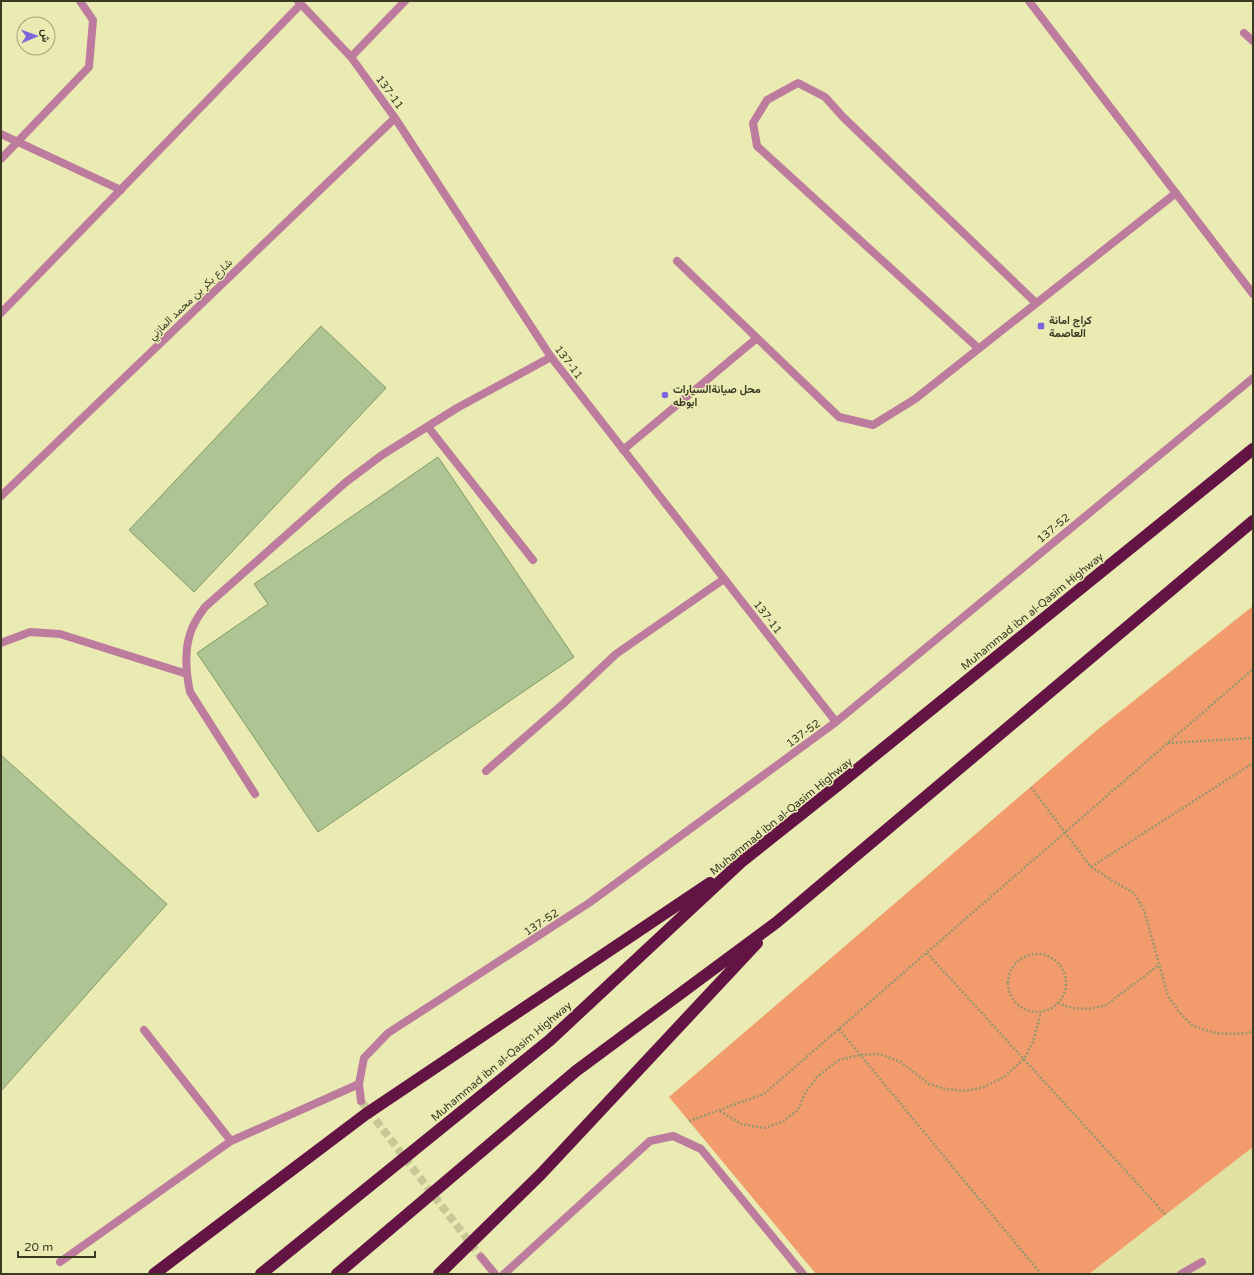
<svg xmlns="http://www.w3.org/2000/svg" width="1254" height="1275" viewBox="0 0 1254 1275" font-family="'Varela Round',Vazirmatn,sans-serif">
<style>
.built{fill:#e1e2a2}
.green{fill:#f29b6c}
.building{fill:#aec593;stroke:#839969}
.lines{fill:none;stroke-linecap:round;stroke-linejoin:round}
.minor-tunnel{stroke:#c7c896;stroke-width:8;stroke-dasharray:8 4;stroke-linecap:butt}
.path{stroke:#97986f;stroke-width:2.5;stroke-dasharray:2 2;stroke-linecap:butt}
.service{stroke:#bd7c9d;stroke-width:8}
.minor{stroke:#bd7c9d;stroke-width:8}
.motorway-bridge{stroke:#631444;stroke-width:12}
.poi-dot{fill:#7c64df;stroke:#eaebb3;stroke-width:1.5}
.labels{text-anchor:middle;stroke-width:3;stroke-linejoin:round;paint-order:stroke}
.street-label{font-size:11px;fill:#3a3a23;stroke:#eaebb3}
.poi-label{font-size:11px;font-weight:bold;fill:#3a3a23;stroke:#eaebb3;text-anchor:start}
</style>
<rect width="100%" height="100%" fill="#eaebb3"/>
<path class="built" d="M1253 1147V1274H1089L1166 1215Z"/>
<path class="green" d="M1253 606V1147L1089 1274H816L669 1097 1097 730Z"/>
<path class="building" d="M321 326 386 388 194 592 129 530Z
M438 457 574 657 318 832 197 653 268 604 254 584Z
M1 755 167 904 1 1091Z"/>
<g class="lines">
<path class="minor-tunnel" d="M361 1101 481 1257"/>
<path class="path" d="M1168 743 1253 738
M1031 787 1091 867 1113 881 1134 893 1144 910 1168 996 1179 1012 1193 1026 1215 1033 1232 1034 1249 1033 1253 1031
M1091 867 1253 763
M927 953 1166 1215
M1008 983a29 29 0 1 1 58 0a29 29 0 1 1-58 0Z
M1058 1003 1072 1008 1089 1009 1106 1005 1159 965
M839 1029 1041 1274
M720 1111 741 1124 764 1128 782 1122 798 1110 805 1093 817 1077 839 1060 860 1055 880 1054 901 1062 929 1084 946 1089 965 1091 984 1087 1004 1077 1024 1059 1033 1042 1041 1012
M689 1121 764 1094 1253 669"/>
<path class="service" d="M1029 1 1253 294
M1244 33 1253 41
M1 134 121 190
M1 159 89 67 93 20 80 1
M677 261 839 417 873 425 915 399 1176 193
M978 348 757 146 753 123 767 100 798 83 825 97 843 117 1036 303
M428 427 533 560
M623 450 757 338
M1 643 30 632 60 634 187 674
M486 771 563 704 616 654 724 579
M255 794 190 692C186 673 184 653 190 634 193 624 199 615 205 607L346 482 382 455 457 408 551 357
M144 1030 231 1141
M60 1262 231 1141 359 1084
M504 1274 650 1141 673 1136 701 1149 803 1274
M1181 1274 1202 1262"/>
<path class="minor" d="M298 1 351 57 395 118 551 357 836 722
M351 57 405 1
M1 313 301 4
M1 496 395 118
M361 1101 359 1084 364 1058 388 1033 589 903 836 722 1253 378
M481 1257 495 1274"/>
<path class="motorway-bridge" d="M154 1274 366 1114 710 883
M261 1274 550 1040 741 862 838 785 1253 449
M337 1274 576 1071 777 922 1253 521
M439 1274 541 1174 757 943"/>
</g>
<g class="poi-dot">
<rect x="1037" y="322" width="8" height="8" rx="2"/>
<circle cx="665" cy="395" r="4"/>
</g>
<g class="labels">
<g class="street-label">
<text transform="translate(390 92) rotate(54)" y="4">137-11</text>
<text transform="translate(190 299) rotate(-44)" y="4">شارع بكر بن محمد المازني</text>
<text transform="translate(569 362) rotate(53)" y="4">137-11</text>
<text transform="translate(1053 528) rotate(-40)" y="4">137-52</text>
<text transform="translate(1032 611) rotate(-39)" y="4">Muhammad ibn al-Qasim Highway</text>
<text transform="translate(768 617) rotate(52)" y="4">137-11</text>
<text transform="translate(803 733) rotate(-36)" y="4">137-52</text>
<text transform="translate(781 816) rotate(-39)" y="4">Muhammad ibn al-Qasim Highway</text>
<text transform="translate(541 922) rotate(-33)" y="4">137-52</text>
<text transform="translate(501 1061) rotate(-40)" y="4">Muhammad ibn al-Qasim Highway</text>
</g>
<g class="poi-label">
<text x="1049" y="324">كراج امانة<tspan x="1049" dy="13">العاصمة</tspan></text>
<text x="673" y="393">محل صيانةالسيارات<tspan x="673" dy="13">ابوطه</tspan></text>
</g>
</g>
<rect width="1254" height="1275" fill="none" stroke="#3a3a23" stroke-width="4"/>
<g transform="translate(36 36) rotate(88)"><circle r="19" fill="#eaebb3" stroke="#a4a479"/>
<path d="M0-3L7 15L0 10L-7 15Z" fill="#7c64df"/>
<text y="-6" font-size="11" font-weight="bold" text-anchor="middle" fill="#3a3a23">ش</text>
</g>
<path d="M18 1251v6h77v-6" fill="none" stroke="#3a3a23" stroke-width="2"/>
<text x="24" y="1251" font-size="12" fill="#3a3a23" stroke="#eaebb3" stroke-width="3" paint-order="stroke">20 m</text>
</svg>
